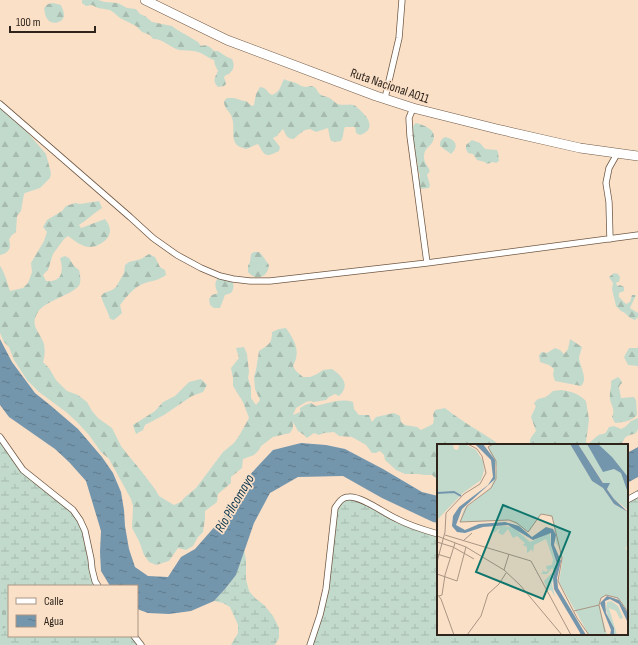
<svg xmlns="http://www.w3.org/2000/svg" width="638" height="645" viewBox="0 0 638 645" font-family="'Sofia Sans Condensed',sans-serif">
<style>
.forest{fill:url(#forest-firs)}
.wetland{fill:url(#wetland-marsh)}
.cemetery{fill:url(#cemetery-stones)}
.water{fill:url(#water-ripples)}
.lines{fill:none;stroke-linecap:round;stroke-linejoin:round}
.street-casing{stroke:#705944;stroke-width:7}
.primary-casing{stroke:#705944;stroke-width:10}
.street{stroke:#fff;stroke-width:5.5}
.primary{stroke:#fff;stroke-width:9}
.labels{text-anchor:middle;stroke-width:3.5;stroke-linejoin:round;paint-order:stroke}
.street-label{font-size:13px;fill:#2e241b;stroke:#fbe0c8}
.water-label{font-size:14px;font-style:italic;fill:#05344d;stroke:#fbe0c8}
.inset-river{fill:none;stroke:#7496ad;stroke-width:2}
.inset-road{fill:none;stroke:#a99583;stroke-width:1}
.view{fill:#0f766e;fill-opacity:0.15;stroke:#0f766e;stroke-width:2}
.inset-edge{fill:none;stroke:#2e241b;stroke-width:2}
</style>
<defs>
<pattern id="forest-firs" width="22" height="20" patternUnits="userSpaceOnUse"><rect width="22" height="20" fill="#c2dacc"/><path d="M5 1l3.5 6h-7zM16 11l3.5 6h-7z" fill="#a7bbaf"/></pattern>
<pattern id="wetland-marsh" width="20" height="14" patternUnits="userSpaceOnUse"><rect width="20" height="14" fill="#c2dacc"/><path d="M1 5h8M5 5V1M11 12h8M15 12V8" fill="none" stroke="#a7bbaf"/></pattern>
<pattern id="cemetery-stones" width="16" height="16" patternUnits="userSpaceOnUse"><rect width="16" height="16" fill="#c2dacc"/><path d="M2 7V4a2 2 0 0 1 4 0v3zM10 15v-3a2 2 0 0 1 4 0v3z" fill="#a7bbaf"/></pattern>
<pattern id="water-ripples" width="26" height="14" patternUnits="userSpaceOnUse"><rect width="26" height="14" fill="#7496ad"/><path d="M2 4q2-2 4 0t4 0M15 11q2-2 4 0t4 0" fill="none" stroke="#607a8c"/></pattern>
</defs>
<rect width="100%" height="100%" fill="#fbe0c8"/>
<path class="forest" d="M82 0H98L105 2 118 3 127 8 136 9 140 14 145 16 152 22 172 26 176 29 198 42 201 46C207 44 210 47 214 51H218L227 57 232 59C235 66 234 69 229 74L226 75 224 77 226 84 224 86 218 87C212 81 215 77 218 71L215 65 214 60C208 58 204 54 198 52 192 50 185 51 179 50 169 47 164 39 153 39L150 35 142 32 136 26 120 18 113 12 110 10 98 8 92 5 86 6 82 3Z
M53 3 61 5C62 8 64 11 64 15 64 22 54 25 49 21 45 17 45 13 44 8L48 4Z
M284 79C288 81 290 81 293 82 297 83 300 86 305 87 308 87 310 85 314 87 317 88 317 92 320 94 323 97 328 96 331 99 333 100 334 102 336 103 342 107 348 103 354 105 357 107 359 109 361 111 370 119 375 130 360 135L356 133 355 127H345C343 131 344 136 341 141L335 142 331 141C329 136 329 132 328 128L316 132 310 129 305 130 298 135 294 139C286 139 286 134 283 129L279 133 277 136 273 138 280 147 279 151C265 158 265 156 258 144 254 145 250 148 246 149 245 149 244 148 243 148 228 145 236 128 232 118 230 110 224 110 224 101L227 98H234L244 101H246L252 106 254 105 256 94 260 87C268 88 266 92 272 95 280 92 280 87 284 79Z
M0 105 22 126 46 154 51 173 50 178 40 188 25 193 24 194 21 211 17 216 16 232 11 236 9 240C12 248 8 254 0 255Z
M416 123C424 125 438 130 433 141 430 148 424 147 424 157 424 163 428 166 430 171L427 175 430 185 429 188 420 189C418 184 419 180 420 175 418 170 415 170 418 164L417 162 414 159 413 153 416 148 412 145C412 136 409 128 416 123Z
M445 137C455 139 460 146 451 154L440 146C440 141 441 139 445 137Z
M472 140 480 143 485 149 497 150 498 152 499 161 496 163 493 162 487 164 485 162 477 160 473 154 468 153 466 149V145Z
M99 201 102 208C94 213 87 220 79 225L81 228 105 219C115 231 109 241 96 246 94 246 92 247 90 247 82 247 75 241 68 236L64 239 53 254 48 270 43 275 46 281C62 282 64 272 60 258L65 256 69 258 74 266 79 270C80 274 81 279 80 283 79 293 45 300 38 312 29 326 40 332 44 344 45 350 45 356 43 362L49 368 56 380 67 391 78 395 87 402 92 411 98 418 112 428 121 446 128 455 138 467 155 489 159 496 174 505 181 502 184 498 196 488 223 452 234 443 239 436 249 418 243 402 233 386V378L231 368 239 358 236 348 244 347 247 354 249 372 248 378 251 387V398L256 405 260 400 255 389 254 377 256 370 259 351C268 345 272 344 272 332L279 329 286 328C295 341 301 351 293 366L296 371 303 377H310L317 374 323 370 332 369C342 376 351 385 339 396L335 394 329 397 326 400 314 402 310 401 306 402 296 408 293 415 300 412V408L305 405 311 403 316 406C329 403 340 398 353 402L354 409 359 415H369L372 422 376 417 394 413 400 416 401 422 405 425 417 427 421 430 433 424 434 419 433 415 435 410 445 408C462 422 482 432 500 445H438V480L432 475H424L419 474H405L396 470 385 460 384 455 380 451 376 453H372L366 445 352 437 339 436 334 432 324 433 319 435 314 433 307 438 304 435 298 431 293 422V428L290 433 273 437 261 446 259 450 254 455 243 459 242 468 231 477V483L218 494 217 502 205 511V519L203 532 198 537 193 546 186 550 178 548 169 561 156 565 149 562 144 555 139 541 132 528 133 506 131 499 114 468 109 459 101 452 89 435 76 421 66 412 39 392 27 380 14 360 9 347 4 342 0 333V266L1 267C5 274 7 282 10 291L23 288 28 283 32 272 31 263 44 241 47 232 43 227 47 220 62 211 66 206 75 203 80 204Z
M254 252H259C263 255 265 260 269 265 268 277 256 282 248 272V266L250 262 251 254Z
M149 254 155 257 160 267 165 270 166 275C159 280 152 281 145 283 134 287 127 296 120 305L122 313 114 320 110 319C108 311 103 304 101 296L104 293 112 290 116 287 124 273 125 265 129 262 141 259Z
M614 273 618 274 620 277 619 282H617L616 284 618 286 620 285 624 287V291L619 293V297L626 304 630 302 632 295H636L630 308 638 313V317L635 320 630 318 625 313 621 311 616 306 612 289 613 283 609 277Z
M230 277C234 284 235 287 231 293L225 295 220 308H214L210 305 209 299 212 295 218 293C215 287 214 283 218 278Z
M570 339 582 347C581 351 580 354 579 357 579 366 589 378 581 386L555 381 553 375 554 369 549 365 540 362 539 355 542 352 547 353 555 348 560 350 564 354 568 349Z
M629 348H638V366L628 365 624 357Z
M618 377 621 380 622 383 620 385 619 387 621 398 634 397 636 400 637 415C631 422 623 422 615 423L612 417C616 408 610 405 610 398 609 392 612 387 611 381Z
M201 379 207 385 203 392 192 396 164 415 145 425 143 430 136 434 133 425 155 411 163 402 175 396 189 382Z
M561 390C571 391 579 394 586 401L589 420 586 442 588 444C591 442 593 439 596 437 603 431 604 438 609 427L614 426 621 429 625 427 631 421 638 418V429L636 433C630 436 625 434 623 442L617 445H530C529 439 532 436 536 431L531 417 536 406 534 403 538 399 546 397 553 391Z"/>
<path class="wetland" d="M0 437 23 470 73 510 80 520 98 586H9V636H134L141 645H0Z
M638 494V645H310L320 615 335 508 349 497 397 520 438 534V634H627V500Z
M244 550 246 560V579L249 591 255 598 264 605 273 616 279 628V638L275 645H231L238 633V625L230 607 223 603 214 601 225 589 236 575Z"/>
<path class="cemetery" d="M9 596V625L3 629 0 623V601Z"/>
<path class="water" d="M0 339 12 362 35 393 50 405 78 429 102 457 113 473 121 492 124 510 125 526 129 549 135 567 148 576 168 577 181 557 195 549 224 516 245 480 273 450 301 443 326 445 345 449 383 469 422 492 438 496V523L433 522 382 498 343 476 298 477 270 493 254 523 236 575 225 589 214 601 191 611 169 614 148 613 137 609V586H110L101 571 100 552 101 531 86 481 69 462 55 449 9 417 0 405Z
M638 447V477L627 483V453Z"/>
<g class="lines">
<g class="street-casing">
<path id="street" d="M385 98 399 38 402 0
M0 104 130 217 153 238 177 255 201 268 220 276 233 279 250 281H270L427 263 638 235
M413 108 409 118 410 136 427 263
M610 239 609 202 606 183 609 168 617 154
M0 437 23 470 73 510 80 520 85 531 91 559 92 569 95 581 98 586
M627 500 638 494
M134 636 141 645
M310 645 320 615 326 589 335 508C339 502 342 497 349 497 362 496 385 514 397 519 410 526 424 530 438 534"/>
</g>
<g class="primary-casing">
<path id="primary" d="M145 0 227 40 376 96 413 108 497 129 580 148 638 156"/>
</g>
<use href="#street" class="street"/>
<use href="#primary" class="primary"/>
</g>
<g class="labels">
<g class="street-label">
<text transform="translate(390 85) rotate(19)" y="5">Ruta Nacional A011</text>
</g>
<g class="water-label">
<text transform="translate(234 503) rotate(-60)" y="5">Río Pilcomayo</text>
</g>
</g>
<g transform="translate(437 444)">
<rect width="191" height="191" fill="#fbe0c8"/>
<path d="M0 0H16L17 5 21 6 22 1 28 0 39 6 46 17 47 27 44 36 26 49 0 76ZM65 82 76 83 93 98 113 89 114 102 119 117 118 128 115 124 110 130H104L106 128 105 126 109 128 113 125 110 126 109 122 115 121 116 115 109 95 97 101 96 109 95 105 90 109V103L86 101 88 99 80 92 76 94 71 85 66 91 61 89 63 84 57 89 55 83ZM115 129H118L115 140 118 153 114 146 111 147 107 137ZM174 157 181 162 186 174 183 175 179 167 172 164 180 191H177L169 166 170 158Z" fill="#c2dacc"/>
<path d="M56 0H133L155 37 166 44 177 60 191 68V105L188 102 191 109V168L181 154 169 151 164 154 162 161 170 191H152L122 138 125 120 123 105 119 99 116 74 112 71 104 70 92 88 72 76 23 78 27 65 54 44 60 24 51 3ZM141 0H191V66L177 55Z" fill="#c2dacc"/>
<path d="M38 0H46L58 16V35L25 65 19 81 28 86 42 80 68 78 82 82 95 93 109 83 116 85 119 91 117 101 124 117 120 134 121 144 149 191H144L142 187 117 145 116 134 120 120 114 101V89L96 96 71 81 46 83 28 89 20 88 15 82 16 72 22 63 51 41 56 33 54 16ZM133 0H141L166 39H173L170 45 177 55 191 68 177 60 166 44 155 37ZM150 0H161L175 13 191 33V49L184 29 177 25 166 28ZM170 152 182 156 191 169V179L182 160 173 155 168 157 169 169 177 184V191H173L174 186 163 159Z" fill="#7496ad"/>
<path class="inset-river" d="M0 49 17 48 24 52"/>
<path class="inset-road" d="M56 0 51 3 59 17V35L54 44 30 62 23 78 72 76 80 79 91 88 104 70 115 72 125 114 121 137 140 174 152 191M8 91 94 117 134 191M0 92 29 103 67 126 83 141 125 191M26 97 35 89M0 98 16 103 37 115M0 110 13 114M0 118 8 88 9 69 27 50 43 40 49 29 45 12 40 5 31 0M67 126 72 110M0 130 20 137 29 103M0 150 4 155 17 191M2 152 5 151 8 131 18 99M137 167 162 161M168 188 162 161 164 154 169 151 181 154 191 168M30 191 44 172 51 150 62 140 69 129"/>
<path class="view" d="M66 61 133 88 106 155 39 128Z"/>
<rect width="191" height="191" class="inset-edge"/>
</g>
<rect x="8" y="585" width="130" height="52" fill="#fbe0c8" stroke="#a99583"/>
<rect x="16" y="598" width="20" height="6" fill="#ffffff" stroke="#a99583"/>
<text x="44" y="605" font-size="12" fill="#2e241b">Calle</text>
<rect x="16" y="615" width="20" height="12" fill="url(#water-ripples)" stroke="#a99583"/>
<text x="44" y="625" font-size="12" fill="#2e241b">Agua</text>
<path d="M10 26v6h85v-6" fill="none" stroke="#2e241b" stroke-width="2"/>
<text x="16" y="26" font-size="12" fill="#2e241b" stroke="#fbe0c8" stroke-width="3" paint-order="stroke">100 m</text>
</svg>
